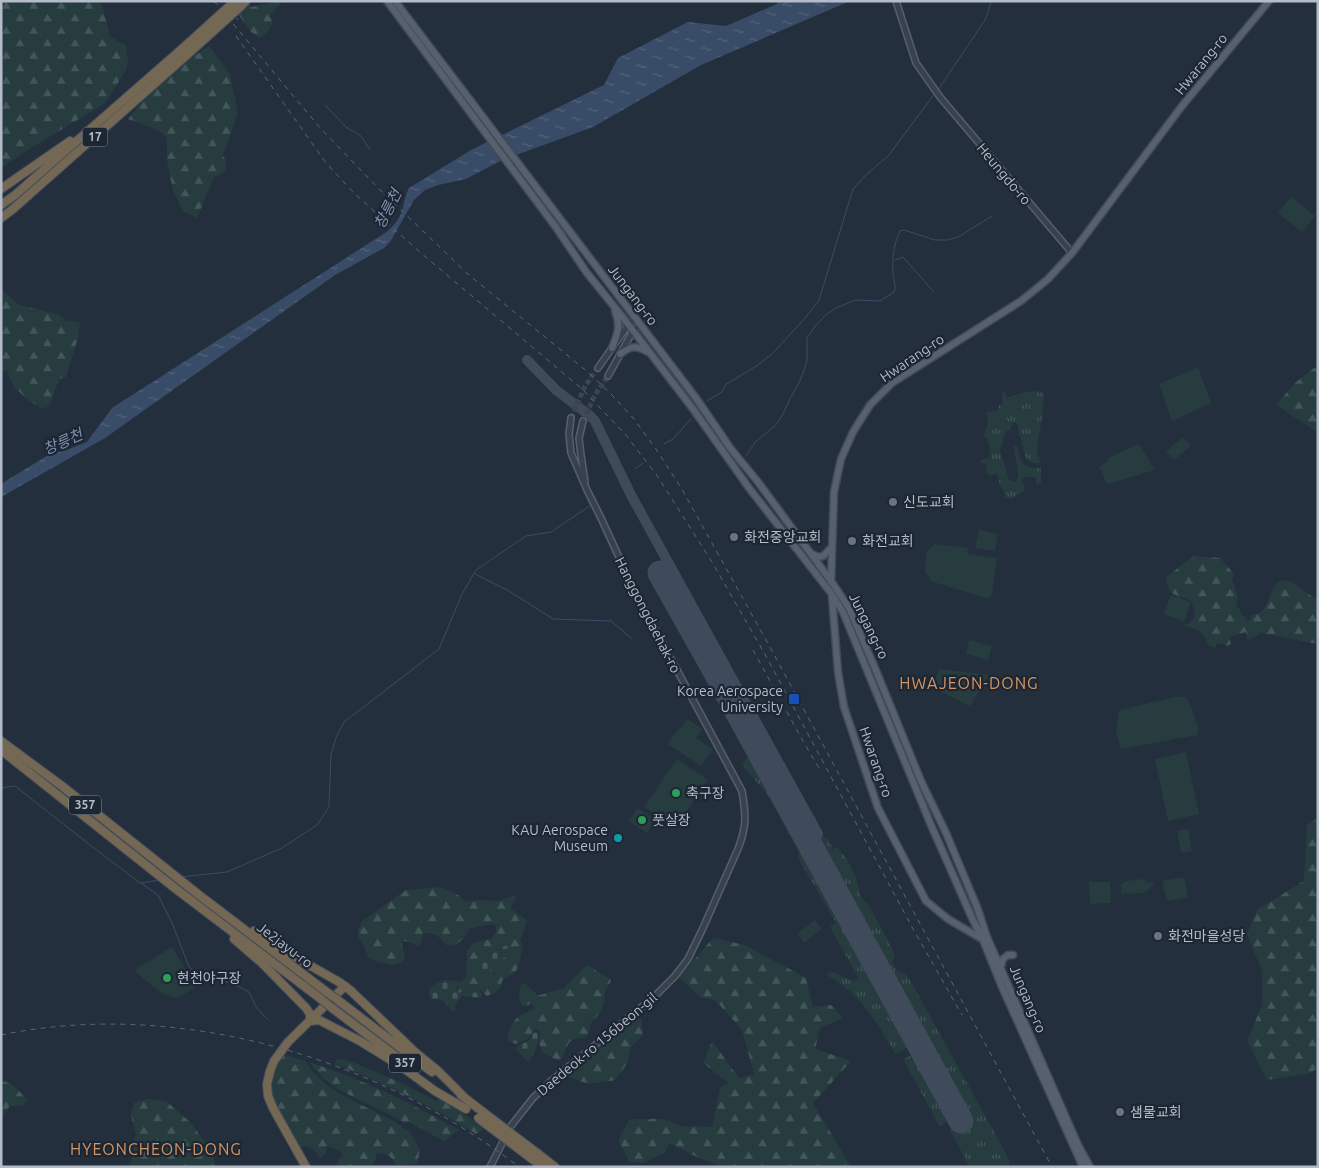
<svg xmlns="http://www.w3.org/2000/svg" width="1319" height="1168" viewBox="0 0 1319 1168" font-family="Ubuntu,'Noto Sans KR',sans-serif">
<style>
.grass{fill:url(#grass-tufts)}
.forest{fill:url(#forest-firs);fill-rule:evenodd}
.cemetery{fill:url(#cemetery-stones)}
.garden{fill:#263c3f}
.water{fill:url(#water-ripples)}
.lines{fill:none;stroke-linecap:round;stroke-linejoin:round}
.stream{stroke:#394c67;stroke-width:1}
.taxiway{stroke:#3f4a5a;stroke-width:10}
.runway{stroke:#3f4a5a;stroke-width:25}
.minor-tunnel{stroke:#3a4453;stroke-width:5;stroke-dasharray:5 2.5;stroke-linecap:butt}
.minor-casing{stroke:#565f6c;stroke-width:8}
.major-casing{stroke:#414a57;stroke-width:9}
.highway-casing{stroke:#434c59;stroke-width:10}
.minor{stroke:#38414e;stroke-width:5}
.major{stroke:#56606e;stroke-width:6}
.highway{stroke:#746855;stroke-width:8}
.rail{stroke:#5a6575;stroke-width:1;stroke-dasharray:5 5;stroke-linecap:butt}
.highway-bridge-casing{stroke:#434c59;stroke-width:10;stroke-linecap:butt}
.highway-bridge{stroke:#746855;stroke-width:8}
.worship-dot{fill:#6b7280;stroke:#1d2633;stroke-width:2}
.transit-dot{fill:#1a4fb4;stroke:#1d2633;stroke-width:2}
.leisure-dot{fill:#2e9e5b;stroke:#1d2633;stroke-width:2}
.culture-dot{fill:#0f9aa8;stroke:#1d2633;stroke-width:2}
.labels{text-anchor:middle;stroke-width:4.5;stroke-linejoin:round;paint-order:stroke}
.shield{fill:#1d2633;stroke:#878f9c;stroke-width:1}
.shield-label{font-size:12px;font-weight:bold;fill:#b4bcc9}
.street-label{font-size:14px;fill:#b4bcc9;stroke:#1d2633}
.poi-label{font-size:14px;fill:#b4bcc9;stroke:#1d2633;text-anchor:start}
.water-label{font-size:15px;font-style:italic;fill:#7c92b1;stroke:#1d2633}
.quarter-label{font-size:16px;letter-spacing:1px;fill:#d59563;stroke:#1d2633}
</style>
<defs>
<pattern id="grass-tufts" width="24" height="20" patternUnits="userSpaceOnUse" patternTransform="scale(1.25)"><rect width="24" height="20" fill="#263c3f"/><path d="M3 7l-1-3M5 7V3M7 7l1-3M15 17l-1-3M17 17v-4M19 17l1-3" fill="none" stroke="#435659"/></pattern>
<pattern id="forest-firs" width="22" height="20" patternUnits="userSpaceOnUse" patternTransform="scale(1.25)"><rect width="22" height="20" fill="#263c3f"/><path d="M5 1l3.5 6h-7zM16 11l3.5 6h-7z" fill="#435659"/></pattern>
<pattern id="cemetery-stones" width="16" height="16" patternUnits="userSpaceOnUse" patternTransform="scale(1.25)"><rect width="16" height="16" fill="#263c3f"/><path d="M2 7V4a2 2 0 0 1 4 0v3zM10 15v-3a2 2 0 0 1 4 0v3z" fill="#435659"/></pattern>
<pattern id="water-ripples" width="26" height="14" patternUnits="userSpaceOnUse" patternTransform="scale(1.25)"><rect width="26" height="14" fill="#394c67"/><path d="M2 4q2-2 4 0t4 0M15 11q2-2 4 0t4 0" fill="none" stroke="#53647b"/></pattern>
</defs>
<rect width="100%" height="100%" fill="#242f3e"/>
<path class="grass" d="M1005 391 1006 398C1017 395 1035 387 1044 394L1042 418 1037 446V453L1041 463C1024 465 1026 456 1022 444 1020 437 1018 431 1018 424L1017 423H1013L1010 430H1007L1002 439 1003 441 1000 451 1009 480 1015 482 1017 481 1018 474 1014 446 1018 447 1020 458 1024 465 1033 468H1041V483L1038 485 1036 483V477H1024L1021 481 1024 485 1025 490 1011 499 1005 497V494L1000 485 998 475 995 474 990 476 987 474 986 464 981 463V460L989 458C991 450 990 442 984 436L988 424 987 412 999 410V405H1003L1002 393 1000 392Z
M753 753 909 1037C911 1048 903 1050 895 1054 883 1033 870 1010 852 993 844 986 835 980 826 974L833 972 852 981 859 979 830 927 836 923 798 858 799 852 767 794 742 765 749 755Z
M814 832 817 837 822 835 829 840 833 849 837 847 847 859 857 879V883L859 888 861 898 868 904 893 950 895 957 892 961 896 970 905 974 909 978 1009 1159V1167H970L950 1131 952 1127 967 1120 809 834Z
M912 1055 919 1057 921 1059 949 1112C950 1120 946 1123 940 1127L903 1059Z"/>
<path class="forest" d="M1 1H98L103 8 110 37 126 45 128 59 126 70 105 103 31 148 1 168Z
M229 1H244L251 7C262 6 270 1 282 1L270 15 273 23 268 31 260 38 251 32Z
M209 46 230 74 238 113 223 155 226 161 225 172 214 177 197 218 183 211 173 191 167 160V137L158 130 128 119 150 92 161 81 168 78 194 56Z
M1 289 18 304 23 306 57 314 66 320 80 323 78 338 66 377 59 379 50 405 43 409 28 400 14 387 7 371H1Z
M1318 365V433L1276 405 1295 383Z
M1194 556 1220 558 1235 575 1232 579 1238 598 1236 603 1241 613 1248 621 1252 619 1250 616C1253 615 1259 614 1261 612 1272 603 1271 573 1291 582 1300 587 1309 595 1318 600V644L1261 633 1253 638 1247 640 1246 632 1229 637 1231 644 1227 646 1220 643 1216 644 1215 648 1209 646 1207 644C1207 631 1193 628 1183 625 1189 625 1192 621 1195 616L1192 601C1175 594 1168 597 1166 577Z
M1318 818V1068L1310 1073 1267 1080 1247 1041 1262 1005V971L1247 934 1258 909 1304 881 1307 825Z
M440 887 458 895 466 902 476 900 498 901 514 896 516 898 511 906V909L526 919 527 921 520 941 523 945C520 954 521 966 514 973 507 978 501 977 501 987L496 992 487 996C484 994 482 991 480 989 472 984 466 992 458 993L457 991 459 983 465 979 466 977 467 951 473 943 491 939 496 933V926L491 924 470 928 463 940 460 941 457 944C443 947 449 946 440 938 435 933 429 933 423 933L421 943 417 946 410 942 402 941V944L405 958 402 963 393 965 378 962 369 958 364 946 358 937V931L362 921 406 890ZM504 946 509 955C500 959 494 963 489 972L484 955 493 953Z
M713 938 745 945 806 978 813 1007 831 1005 843 1018 820 1028 815 1049 851 1061 813 1103 851 1167H722L697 1157 669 1143 665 1153 642 1163 629 1161 618 1140 630 1119H664L681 1126 712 1127 720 1087 729 1083 703 1063 712 1041 739 1078 754 1074 742 1030 715 1000 700 997 679 977Z
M587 965 611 980 610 983 605 991 604 1003 599 1014 590 1024C590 1045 576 1033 569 1043 564 1050 565 1056 559 1061L543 1053 539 1043 540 1034 538 1030H534L527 1040 516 1044 508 1041C507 1033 512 1020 520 1016 524 1013 530 1011 535 1008L532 1003 523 1007 519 1001 520 985 522 984H526L537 995H540L553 991 563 989Z
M641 1017 643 1035 631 1046 627 1064 615 1080C592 1084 587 1086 565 1075L608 1042 626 1027Z
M281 1054 306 1061 312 1071 327 1085 340 1094 395 1122 411 1134 420 1150 417 1164 396 1165C392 1156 387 1154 377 1153L373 1167H335L343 1154 334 1148 327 1146 325 1154 321 1158C312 1148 311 1144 297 1148L272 1100 270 1092 272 1070Z
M340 1059 352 1062 399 1082 436 1101 440 1098 483 1127C482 1131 480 1132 476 1134 432 1106 384 1083 335 1064L336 1060Z
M309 1062C362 1079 411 1103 459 1130L444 1141 409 1122 405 1123C380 1108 352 1099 328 1082 321 1077 315 1069 309 1062Z
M1 1081C13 1082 20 1092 27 1100L22 1106H10L1 1118Z
M147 1099 166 1101 191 1123 211 1151 216 1167H130L136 1135 131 1115 134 1103Z"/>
<path class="cemetery" d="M504 946H508L510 947 509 955C500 959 494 963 489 972H483L479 969C476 953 483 957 493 953 497 952 501 948 504 946Z
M445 980 457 981 459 983 456 988 458 993C466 993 470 985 478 988L482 994V998L462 996 457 1002 454 1011H452C445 1002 444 998 431 999 424 988 436 983 445 980Z
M537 1032C541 1045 534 1051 529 1062L516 1050 517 1046 530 1040 533 1033Z"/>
<path class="garden" d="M1291 197 1315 216 1302 232 1278 213Z
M1198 367 1211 403 1172 421 1159 384Z
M1183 437 1191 446 1174 460 1166 451Z
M1138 444 1141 447 1155 470 1107 484 1099 467 1107 462 1109 458Z
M979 530 998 534 995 551 975 548Z
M935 544 968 548 967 554 997 558 992 593 989 599 930 581 929 576 925 572 926 552Z
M1171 595 1191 602 1184 622 1164 614Z
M969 640 992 646 988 660 966 654Z
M941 669 989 675 970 706 931 687 939 670Z
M1176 697H1187L1199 729 1197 735 1121 749 1116 732 1119 710Z
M687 719 702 729 696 738 713 749 701 766 668 744 680 727 685 730 682 727Z
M1186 752 1199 814 1168 821 1155 759Z
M677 759 708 780 675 828 644 807Z
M637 808 656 820 647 833 629 821Z
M1188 829 1192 851 1181 853 1177 831Z
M1184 877 1188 897 1167 901 1162 881Z
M1145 879V883L1153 882V886L1143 893 1121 894V885L1125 881Z
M1089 882H1110L1111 903 1090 904Z
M815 920 822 929 804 943 797 934Z
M172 947 196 986 178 998C160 996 148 982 134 970Z"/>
<path class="water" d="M779 1H850L701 65 593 127 500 161 466 179 438 185 425 190 414 200 390 242 384 248 335 275 105 438 1 497V484L50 454 64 451 87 442 112 408 388 231C394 225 399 220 402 211 404 204 405 195 409 188L471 150 604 85 618 58 688 22 726 26 777 4Z"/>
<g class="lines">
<path class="stream" d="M938 90 985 20 988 13 991 1
M325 105 346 127 361 136 370 150
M895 260 903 257 934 292
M707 401 722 392 725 385 758 365 773 353 806 317 819 300 853 189 866 175 889 155 935 93
M664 444 673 439 691 419
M746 456 756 441 775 426 782 416 791 397 799 383 805 368 807 360V338L816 325 827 314 836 308 855 300 880 301 894 292C897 285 893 279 893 272 892 259 894 243 900 231L904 230 907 231 935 240H947L958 237 992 216
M635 469 643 463
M475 574 509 591 553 619 611 621 632 639
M1 788 15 786 90 845 140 883 160 880
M181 877 227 872 282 848 317 825 329 807 331 754 337 735 344 722 439 649 462 594 476 570 526 536 551 532 591 505
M141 883 158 895 172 923 189 967 200 975 212 979 232 983 249 992 256 1007 268 1020"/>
<path class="taxiway" d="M527 360 556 390 589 415 595 421 631 495 818 834
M752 739 762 733
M805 836V831L809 826 811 820"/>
<path class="runway" d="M660 573 709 660 961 1121"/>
<path class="minor-tunnel" d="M571 418 585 386 598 368
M583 421 595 395 608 376"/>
<g class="minor-casing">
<path id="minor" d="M896 1 916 63 940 97 1072 253
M598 368 628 325 635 319
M608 376 633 331 640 325
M583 421 579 438 581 455 585 482
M490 1167 511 1126 533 1098 551 1081 655 996 675 976 688 959 703 928 738 849C747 826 746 815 742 791L635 592 601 518 587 490 571 453 569 434 571 418"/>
</g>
<g class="major-casing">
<path id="major" d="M387 1 555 226 587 273 621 315 693 409 749 488 831 593 843 612 931 825 972 918 983 940 1002 987 1083 1167
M395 1 696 398 731 449 758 482 831 581 849 608 877 673 921 781 946 833 977 907 987 937 1078 1145 1090 1167
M612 348C618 333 621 326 615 311
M620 354C631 346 635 345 648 352
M812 554 818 557 823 556 832 547
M831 582 834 492 841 459 853 432 870 405 892 383 1021 301 1048 279 1072 253 1182 106 1269 1
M832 597 838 672 844 707 878 808 926 901 948 919 982 939
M1001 966 1003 959 1008 955H1013"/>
</g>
<g class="highway-casing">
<path id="highway" d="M240 7 246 1
M1 189 70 141
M1 205 15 195 183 48
M1 218 13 209 188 54
M1 741 62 786 199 895 328 993
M1 750 176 889 321 999
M254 931 295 957 339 982 350 990 415 1052 437 1070 463 1096
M234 939 262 963 306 1008 310 1014V1021L319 1020 360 1041 402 1067 435 1091 466 1109
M339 1001 432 1072
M332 1008 413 1069
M461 1095 483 1112
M537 1153 555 1167
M532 1159 543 1167
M306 1167 273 1108 268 1096 267 1084 270 1071 274 1061 288 1042 345 986"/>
</g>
<use href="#minor" class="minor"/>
<use href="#major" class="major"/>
<use href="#highway" class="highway"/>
<path class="rail" d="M214 1 321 129 379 189 469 275 589 373 613 396 634 419 656 449 683 491 771 649 1052 1167
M226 1 238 20
M236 36 326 163 355 194 421 253 582 389 625 434 656 474 712 562 767 658 912 927 962 1015
M753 650 804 743 819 768
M1 1035C178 998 378 1058 519 1167"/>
<g class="highway-bridge-casing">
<path id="highway-bridge" d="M183 48 235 1
M188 54 240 7
M328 993 339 1001
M321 999 332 1008
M483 1112 537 1153
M478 1118 532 1159"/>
</g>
<use href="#highway-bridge" class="highway-bridge"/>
</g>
<g class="worship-dot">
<circle cx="893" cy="502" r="5"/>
<circle cx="734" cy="537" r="5"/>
<circle cx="852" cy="541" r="5"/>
<circle cx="1158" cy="936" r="5"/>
<circle cx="1120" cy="1112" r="5"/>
</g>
<rect class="transit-dot" x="788" y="693" width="12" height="12" rx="2.5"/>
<g class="leisure-dot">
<circle cx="676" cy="793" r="5"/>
<circle cx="642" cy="820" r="5"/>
<circle cx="167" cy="978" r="5"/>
</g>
<circle class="culture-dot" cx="618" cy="838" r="5"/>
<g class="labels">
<g class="shield">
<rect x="82.5" y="127.5" width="25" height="19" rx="4"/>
<rect x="69" y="795.5" width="32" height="19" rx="4"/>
<rect x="389" y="1053.5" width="32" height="19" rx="4"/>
</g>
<g class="shield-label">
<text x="95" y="141">17</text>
<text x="85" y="809">357</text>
<text x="405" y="1067">357</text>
</g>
<g class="street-label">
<text transform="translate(1201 64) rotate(-51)" y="5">Hwarang-ro</text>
<text transform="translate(1004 174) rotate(50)" y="5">Heungdo-ro</text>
<text transform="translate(633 295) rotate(53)" y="5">Jungang-ro</text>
<text transform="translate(912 358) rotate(-34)" y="5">Hwarang-ro</text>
<text transform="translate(648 615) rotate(63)" y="5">Hanggongdaehak-ro</text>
<text transform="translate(869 626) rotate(64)" y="5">Jungang-ro</text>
<text transform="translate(876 762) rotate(71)" y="5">Hwarang-ro</text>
<text transform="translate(285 945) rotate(37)" y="5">Je2jayu-ro</text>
<text transform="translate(1028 999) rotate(67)" y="5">Jungang-ro</text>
<text transform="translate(597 1044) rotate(-40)" y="5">Daedeok-ro 156beon-gil</text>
</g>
<g class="poi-label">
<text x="903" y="507">신도교회</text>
<text x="744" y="542">화전중앙교회</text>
<text x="862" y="546">화전교회</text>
<text x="783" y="696" text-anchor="end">Korea Aerospace<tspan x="783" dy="16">University</tspan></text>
<text x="686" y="798">축구장</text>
<text x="652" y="825">풋살장</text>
<text x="608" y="835" text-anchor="end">KAU Aerospace<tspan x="608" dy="16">Museum</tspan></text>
<text x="1168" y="941">화전마을성당</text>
<text x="177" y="983">현천야구장</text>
<text x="1130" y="1117">샘물교회</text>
</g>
<g class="water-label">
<text transform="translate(388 209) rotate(-63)" y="5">창릉천</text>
<text transform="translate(63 442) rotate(-24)" y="5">창릉천</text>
</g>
<g class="quarter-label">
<text x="969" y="689">HWAJEON-DONG</text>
<text x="156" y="1155">HYEONCHEON-DONG</text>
</g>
</g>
<rect width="1319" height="1168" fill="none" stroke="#b4bcc9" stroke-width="5"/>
</svg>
